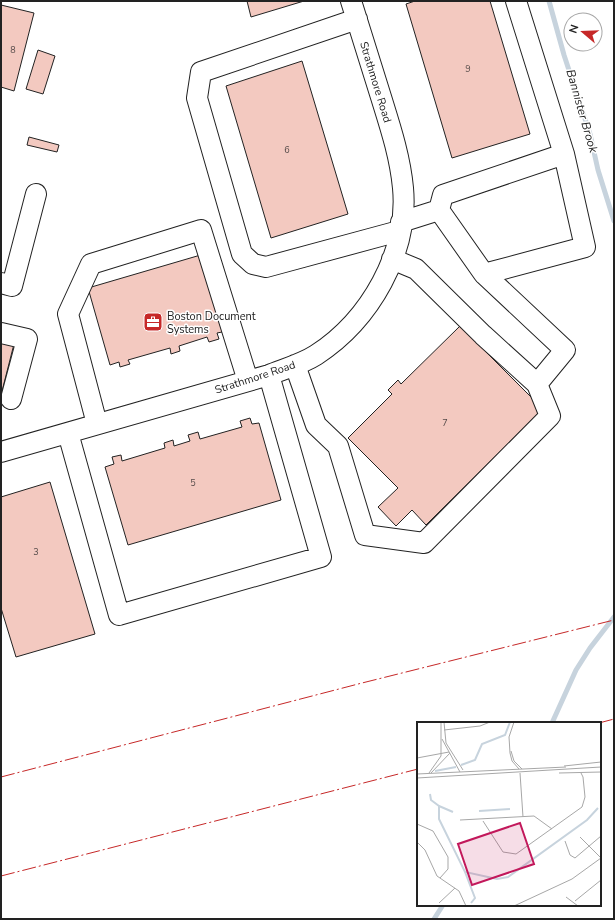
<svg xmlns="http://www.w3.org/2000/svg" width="615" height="920" viewBox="0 0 615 920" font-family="'Nunito Sans',sans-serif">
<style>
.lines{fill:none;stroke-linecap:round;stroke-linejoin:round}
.stream{stroke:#c7d3dd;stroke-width:5}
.building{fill:#f3c9c0;stroke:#222}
.minor-casing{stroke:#222;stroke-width:22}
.minor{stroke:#fff;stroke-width:20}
.power{stroke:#c62828;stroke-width:1;stroke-dasharray:14 3 2 3;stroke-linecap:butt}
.labels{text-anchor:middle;stroke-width:3;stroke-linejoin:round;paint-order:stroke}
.number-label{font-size:9px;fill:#564c4a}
.street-label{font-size:11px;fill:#222;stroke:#fff}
.poi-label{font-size:11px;fill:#222;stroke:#fff;text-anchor:start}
.water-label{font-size:12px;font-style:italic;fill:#222;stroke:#fff}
.inset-river{fill:none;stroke:#c7d3dd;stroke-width:2}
.inset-road{fill:none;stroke:#a7a7a7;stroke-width:1}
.view{fill:#c2185b;fill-opacity:0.15;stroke:#c2185b;stroke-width:2}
.inset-edge{fill:none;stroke:#222;stroke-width:2}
</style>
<rect width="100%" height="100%" fill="#fff"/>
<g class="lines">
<path class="stream" d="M549 1 564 55 590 134 598 170 614 221
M552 723 576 670 590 648 614 617
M434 919 443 905"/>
</g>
<path class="building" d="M247 1H304L251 17Z
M415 1H490L530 134 452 158 406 4Z
M1 5 34 13 14 91 1 87Z
M38 50 55 56 43 94 26 89Z
M302 61 348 214 271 238 226 86Z
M29 137 59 145 57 152 27 145Z
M204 254 227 331 217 333 219 339 209 342 207 337 179 346 180 351 171 354 170 348 128 360 130 364 120 367 119 362 110 365 88 288Z
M460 326 543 409 426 525 412 510 396 526 378 507 398 488 348 438 392 394 388 390 398 380 401 384Z
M1 340 14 344 1 395Z
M250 418 252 424 259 423 281 500 128 545 105 467 114 464 112 457 121 455 122 461 165 448 164 443 173 440 174 446 190 441 188 435 198 432 200 439 242 427 240 421Z
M50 482 95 634 16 657 1 608V497Z"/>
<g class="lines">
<g class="minor-casing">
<path id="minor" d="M516 1 564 154
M357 19 201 72 197 98 242 254 253 264 266 267 399 231
M401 222 439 210 443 195 564 154 585 247 484 274 439 210
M392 259 416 269 483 335 537 384 565 350 484 274
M1 283 12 286 36 194
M1 333 27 339 11 399
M295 365 316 425 338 446 365 535 424 543 550 416 537 384
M97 424 68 314 91 264 201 230 248 381
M68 433 119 615 321 557 269 375
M1 452 269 375C284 369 302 364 316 355 370 320 409 252 403 188 400 156 390 126 381 97 371 65 361 33 351 1"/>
</g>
<use href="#minor" class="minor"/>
<path class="power" d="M599 723 614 719
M1 777 362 683 614 620
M1 876 418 769"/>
</g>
<defs>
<g id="office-square" transform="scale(1)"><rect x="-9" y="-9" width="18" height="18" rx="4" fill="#c62828" stroke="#fff"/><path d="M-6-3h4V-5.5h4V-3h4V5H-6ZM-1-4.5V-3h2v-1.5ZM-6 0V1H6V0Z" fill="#fff"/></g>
</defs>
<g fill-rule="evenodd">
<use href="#office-square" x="153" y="322"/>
</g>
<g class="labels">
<g class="number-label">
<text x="13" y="53">8</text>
<text x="468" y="72">9</text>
<text x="287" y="153">6</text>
<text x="445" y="426">7</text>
<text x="193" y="486">5</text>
<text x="36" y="555">3</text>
</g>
<g class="street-label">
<text transform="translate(376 82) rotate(73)" y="4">Strathmore Road</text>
<text transform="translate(255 377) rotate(-18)" y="4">Strathmore Road</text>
</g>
<g class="poi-label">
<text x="167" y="320">Boston Document<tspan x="167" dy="13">Systems</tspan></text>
</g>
<g class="water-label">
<text transform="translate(582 111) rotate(74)" y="4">Bannister Brook</text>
</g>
</g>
<g transform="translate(417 722)">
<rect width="184" height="184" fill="#fff"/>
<path class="inset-river" d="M44 43 58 38 65 22 88 13 93 0M18 49 39 45M13 72 14 78 22 84V97L48 150 80 157 91 155 170 98 181 86M22 84 36 90M62 89 93 87M48 150 58 176 54 181"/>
<path class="inset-road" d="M27 0 29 21 46 48M97 0 92 15 93 31 95 39 102 47M27 8 63 4 73 0M25 17 43 50M94 29 97 39 105 47M0 36 32 30M147 44 184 40M12 51 24 34V0M14 51 33 31M103 51 106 95M142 51 184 50M0 52 149 45M0 56 184 45M43 98 117 94 135 107M66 99 86 130 99 132 165 85 168 75 166 55 164 51M0 102 16 109 31 135V147L23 156M163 115 184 136M148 119 153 133 158 136 184 114M0 120 8 128 20 154 42 169 49 184M149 175 161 184M158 179 184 158M22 181 38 166M97 184 155 157 184 136"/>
<path class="view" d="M103 101 117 142 55 163 41 122Z"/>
<rect width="184" height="184" class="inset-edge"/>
</g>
<rect width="615" height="920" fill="none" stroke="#222222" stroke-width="4"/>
<g transform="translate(583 32) rotate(289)"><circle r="19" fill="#ffffff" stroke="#a7a7a7"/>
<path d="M0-3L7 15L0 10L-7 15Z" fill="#c62828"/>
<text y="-6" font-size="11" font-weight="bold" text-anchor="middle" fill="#222222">N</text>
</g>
</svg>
